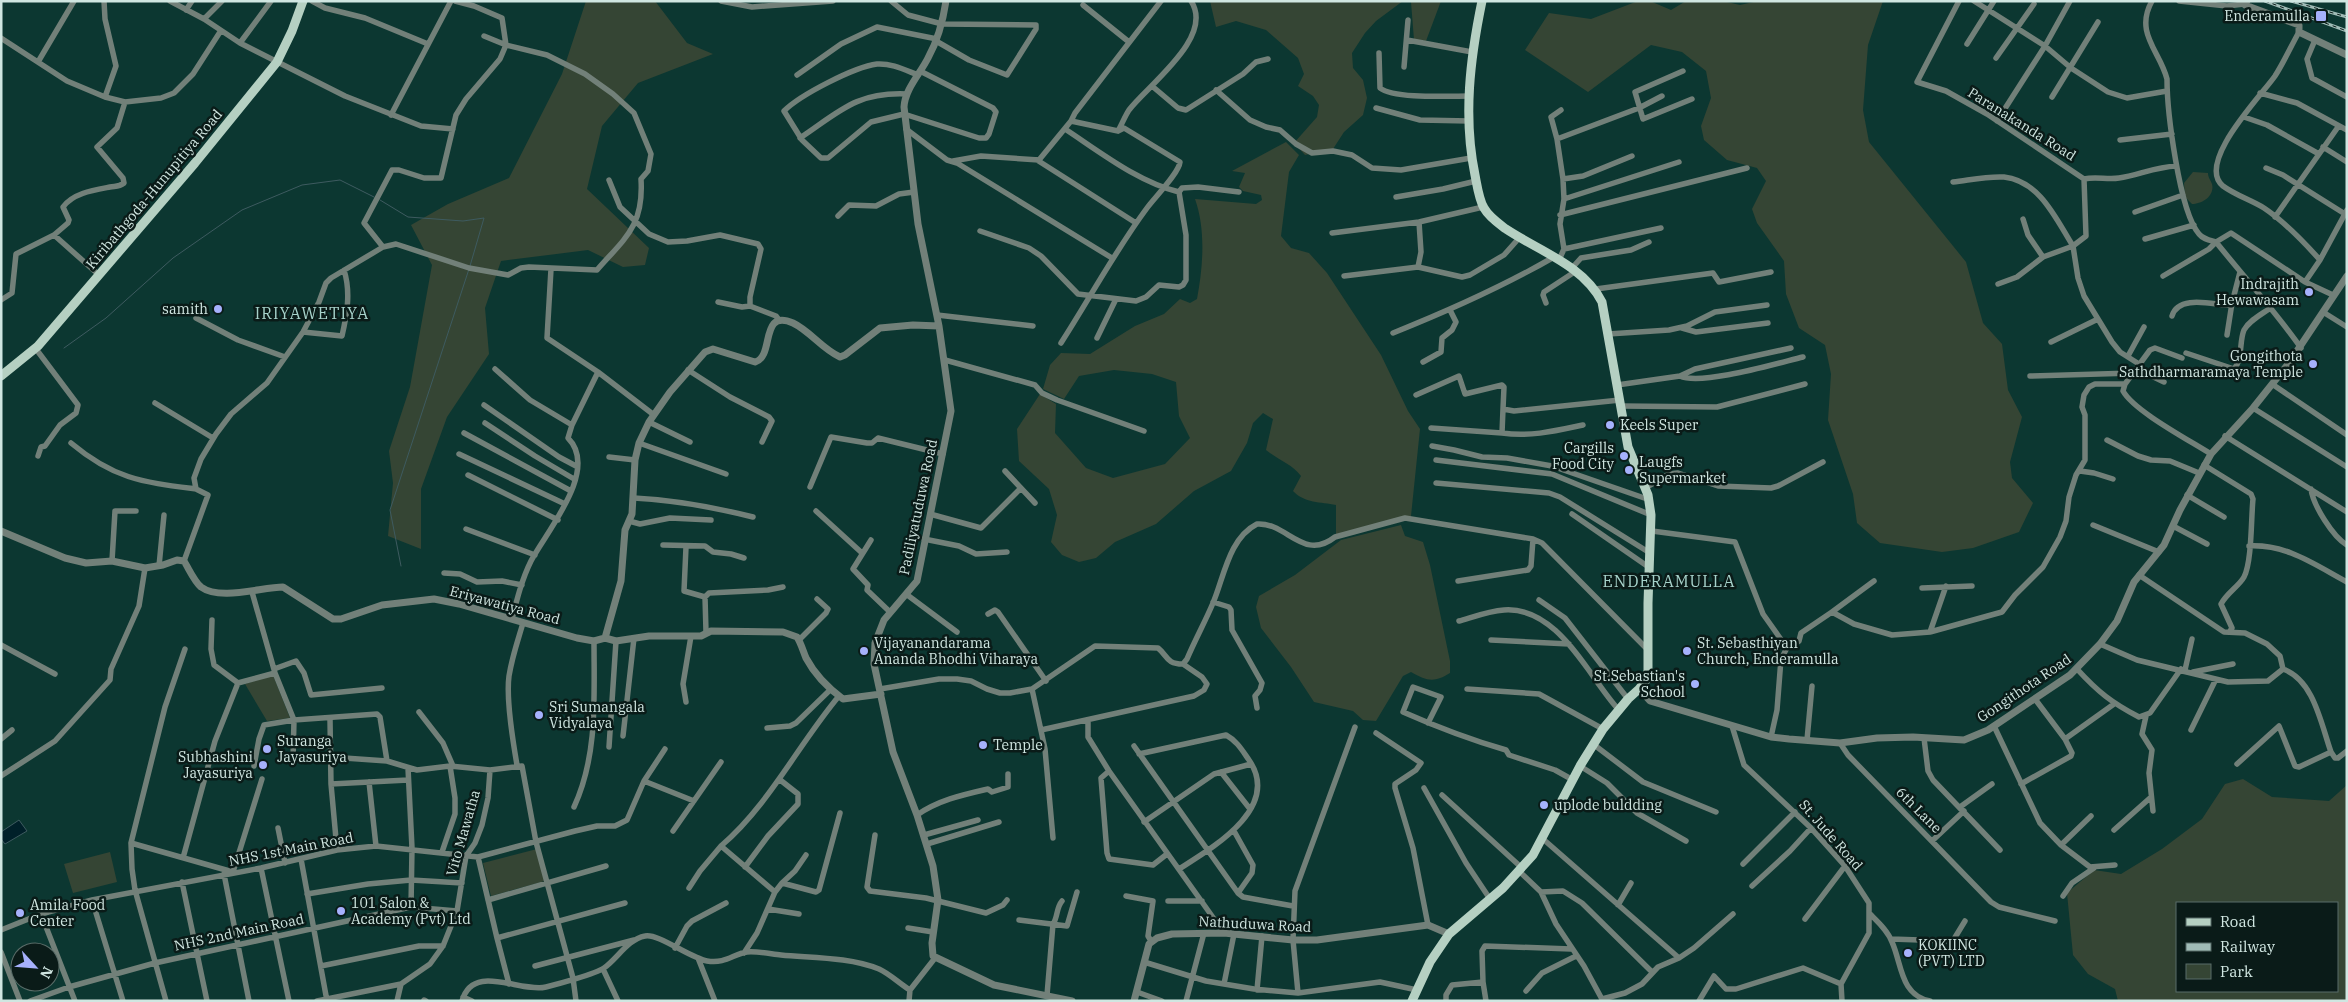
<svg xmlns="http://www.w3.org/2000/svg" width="2348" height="1002" viewBox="0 0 2348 1002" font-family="'IBM Plex Serif',serif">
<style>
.green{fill:#354534;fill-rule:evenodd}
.water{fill:#002029;stroke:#3e5b60}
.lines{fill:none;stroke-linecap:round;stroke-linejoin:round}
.stream{stroke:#3e5b60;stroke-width:1}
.minor{stroke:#728079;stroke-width:5.5}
.tertiary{stroke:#728079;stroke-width:7}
.primary{stroke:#b5d0c2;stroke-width:9}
.rail-casing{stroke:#a0bbb6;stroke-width:3}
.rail{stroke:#0a1b18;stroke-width:1;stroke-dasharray:4;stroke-linecap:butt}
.poi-dot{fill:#a6b1fc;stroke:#0a1b18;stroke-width:2}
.labels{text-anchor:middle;stroke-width:5;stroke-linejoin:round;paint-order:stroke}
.poi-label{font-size:14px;fill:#d0e6e1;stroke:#0a1b18;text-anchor:start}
.street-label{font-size:14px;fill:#d0e6e1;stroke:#0a1b18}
.quarter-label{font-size:16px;letter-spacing:1px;fill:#a7d3cb;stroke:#0a1b18}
</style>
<rect width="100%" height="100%" fill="#0c3731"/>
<path class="green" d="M586 1H655L687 43 713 54 638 83 602 126 587 189 649 248 645 265 623 267 588 250 501 261 485 308 489 354 447 417 421 489V549L388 536 393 483 389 451 410 387 432 265 411 225 448 204 509 178 562 74Z
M1210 1H1403L1376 21 1365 33 1352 53 1353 68 1363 80 1367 98 1363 115 1344 132 1333 149 1305 155 1294 143 1317 117 1319 105 1313 96 1298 86 1304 74 1298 58 1266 30 1236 21 1216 27Z
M1409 1H1441L1426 41 1414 40 1411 2Z
M1638 1H1650L1671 10 1686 1H1723L1740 5 1758 1H1883L1868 45 1863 110 1869 142 1966 262 1983 323 2002 344 2008 390 2022 417 2010 462 2012 478 2033 503 2019 532 1973 548 1942 552 1880 543 1857 523 1853 494 1828 420 1831 374 1825 345 1799 328 1786 294 1784 261 1757 223 1752 209 1766 181 1757 168 1727 160 1704 140 1701 126 1711 98 1706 71 1682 52 1651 45 1588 92 1525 50 1549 13 1591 19Z
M1286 142 1299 155 1289 172 1281 236 1291 248 1309 253 1327 273 1381 355 1408 411 1420 429 1411 516 1336 535V505C1321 502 1304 503 1293 491L1301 476C1292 464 1278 460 1266 450L1273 419 1263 413 1253 423 1247 443 1231 471 1194 491 1156 524 1115 542 1096 558 1079 562 1062 555 1051 542 1057 515 1049 489 1019 461 1017 429 1040 394 1056 404 1055 433 1086 468 1113 478 1165 464 1190 438 1179 416 1176 382 1152 374 1114 370 1079 376 1064 399 1043 389 1050 365 1061 353 1090 354 1135 326 1164 314 1180 299 1190 303 1197 299C1203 267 1206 230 1195 199L1256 204 1262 200 1261 195 1243 191 1239 187 1245 173 1232 171Z
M2193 172 2208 173C2208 177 2210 179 2212 184 2215 196 2202 204 2192 204L2185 197 2184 183Z
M1401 525 1405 536 1423 542 1430 565 1450 661V673C1434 683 1427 681 1411 672L1403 676 1376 721 1363 720 1353 711 1314 702 1291 667 1261 628 1256 607 1259 596 1295 575 1341 540Z
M273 675 290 718 267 721 245 684Z
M2243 779 2272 797 2329 801 2347 785V1001H2118L2115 989 2088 974 2073 955 2067 893 2094 870 2121 874 2162 849 2202 819 2225 784ZM2177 903H2337V991H2177Z
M537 849 545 881 491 896 483 863Z
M110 852 117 882 73 893 64 864Z"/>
<path class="water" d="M19 820 27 831 5 844 1 839V832Z"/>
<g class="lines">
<path class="stream" d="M380 200 408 217 463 221 484 218 470 266
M64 348 106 318 173 258 242 210 302 185 340 180 374 197
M401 566 390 510 469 269"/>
<path class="minor" d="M104 1 105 19 116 66 105 97
M170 1 204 19 240 43 345 96 421 126 453 129
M312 1 325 8 365 18 428 44
M721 1 752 7 833 1
M891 1 908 15 942 24 1036 25V29L1007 75 969 60 936 41
M1974 1 2045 46 2071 68 2108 92 2127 98 2167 91
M2152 1C2134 33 2160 51 2167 79 2167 110 2179 211 2199 234 2203 239 2209 240 2216 242 2244 277 2275 311 2301 348
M2179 1 2227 6 2244 4
M1083 5 1129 42
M186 10 192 1
M204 19 222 1
M2299 32C2291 46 2284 62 2275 76 2262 95 2195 163 2223 186 2235 195 2251 200 2264 208 2285 222 2303 241 2320 260
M1 38 67 81 105 97 125 102 161 98 174 93 193 74 220 32
M1407 40 1472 52
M2315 40 2307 59 2312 78 2347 97
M240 43 271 1
M1967 44 1994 1
M1379 53 1380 88C1393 99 1450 96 1469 96
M1996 58 2034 4
M38 62 74 1
M1404 67 1408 20
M1683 71 1635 92 1643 119 1692 99
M797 75 841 44 877 27 937 39
M918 75C905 70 891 63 877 64 854 67 800 95 784 111L802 140 821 158H828L871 122 904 114 979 138H986L989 134 996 112 993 108 920 71
M1152 86 1178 108 1186 110 1243 74 1256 62 1268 59
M1216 90 1250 120 1266 127 1280 130 1296 144 1312 153 1333 151 1352 155 1372 168 1401 170 1471 158
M2260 93 2297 103 2347 130
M2052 97 2098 22
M1376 108 1420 120 1469 121
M391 115 451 1
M2244 117 2267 125 2319 154
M1071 121 1075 113 1161 1
M1997 121 2045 46 2070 1
M906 129 947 160 957 163 1112 258
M1065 129C1100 152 1138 182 1179 192L1182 188 1198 187 1239 192
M1118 131C1122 124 1125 116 1129 110 1148 85 1215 37 1191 1
M800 138C839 112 856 92 906 94
M1557 139 1639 108 1662 96
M2120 140 2172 134
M2323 147 2347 162
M1037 160 1136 223
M953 161 981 156 1039 160 1071 121 1118 131 1124 128 1180 162C1179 173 1155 197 1147 208 1115 251 1090 298 1061 343
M2266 168 2283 175 2345 214
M1563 179 1583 176 1632 156
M2084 179C2096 176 2107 180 2119 178 2138 175 2156 167 2176 166
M609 180 620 207 649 234 668 242 687 241 720 235 758 244 761 249 750 297V306L776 316 779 320
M1953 182C1970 180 1987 176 2004 177 2040 181 2056 219 2073 246L2086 236 2084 179 1987 114 1946 91 1917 82 1959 1
M1396 197 1443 189 1476 181
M1564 199 1679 162
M2135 212 2183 195
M1560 215 1747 168
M838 216 849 205 876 206 899 194 914 192
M2275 217 2338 127
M2023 219 2028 235 2043 257
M980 231 1029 248 1041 256 1078 294 1136 301 1146 297 1159 285 1179 287 1183 285 1186 280V235L1179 192
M1332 233 1419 222 1483 207
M54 235 68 223 69 220 63 207C73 193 94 190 110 187 116 186 119 187 124 183L123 178 97 147 117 128 125 102
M2145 239 2194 225
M383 247 364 223 392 170H399L424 178H441L456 115 466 99 500 59 506 45 502 18 474 6 455 1
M1564 249 1661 228
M1559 260 1564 249 1560 224 1564 199 1563 179 1557 139 1551 117 1561 110
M1418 267 1421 252 1419 222
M1572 268 1581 258 1631 250 1649 242
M1344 276 1418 267 1462 277 1470 275 1504 255 1520 237
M2163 276 2209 249 2216 242 2231 233 2305 282 2333 295
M2305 282 2320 260 2347 210
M1998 284 2017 277 2043 257 2073 246 2078 278 2084 296 2112 342 2120 352 2139 364
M1596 289 1713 273 1719 282 1771 272
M1 300 12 293 16 254 54 235 99 275
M718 302 742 307 750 306
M1546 303 1543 295 1544 292 1576 271
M2323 312 2347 327
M937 315 1033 326
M2172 316C2178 295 2211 304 2227 305L2232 303
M196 318 238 340 285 357
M1682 328 1696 332 1768 323
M303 332 342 336C347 314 351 292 344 270
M1393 333C1448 311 1502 287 1554 257
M1608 334 1669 330 1687 326 1715 312 1767 305
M2227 335 2232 303 2240 272
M1097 338 1116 299
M2051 342 2098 319
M36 349 78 405 76 413 60 425 45 446 41 447 38 456
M2186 353 2234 369C2243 359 2239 342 2244 330 2249 321 2260 315 2269 309
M2128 356 2144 327
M945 360 1035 385 1042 393 1057 400 1144 431
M1423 362 1441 352 1442 338 1452 330 1456 322 1450 310
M495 369 530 400 572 425
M2137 369 2164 382
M688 370 730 397 769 417 772 421 762 442
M598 372 654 415
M1680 376C1701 386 1778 363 1803 357
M2030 376 2133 373
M2125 384 2123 391C2134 411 2189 440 2211 454
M2272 384 2347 435
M1617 385 1680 376 1695 369 1791 348
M1416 395 1459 376 1465 394 1502 385 1504 387 1503 409
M155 403 213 438
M484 405 559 457 576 466
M1621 406 1717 407 1805 384
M2253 408 2347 467
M649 422 690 442
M485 423 535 456 574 479
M1431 428 1502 433 1503 409 1514 411 1620 400
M464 433 571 491
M1502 433C1531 437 1555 431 1583 425
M2225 436 2347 512
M2107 440 2138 456 2151 460 2170 461 2199 473
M71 443C114 479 142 482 196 489
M639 443 726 474
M1432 446 1454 450 1482 457 1507 458 1552 466 1650 500
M459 454 565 504
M609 457 635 460
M1436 460 1552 474 1651 515
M2204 465 2251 494 2253 499C2251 518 2252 562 2244 577 2239 586 2227 593 2221 604L2232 628 2230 631
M1005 471 1035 503
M2080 471 2094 473 2113 479
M468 475 558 520
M1436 483 1549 493 1560 497 1650 553
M810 487 831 437 867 443H872L878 438 943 454
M1645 488 1669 474 1678 473 1718 486 1771 488 1778 486 1823 462
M2311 489C2313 505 2333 537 2347 545
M2187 495 2224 517
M634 498C675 500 713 507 753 517
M816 511 862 553
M930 514 981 528 1021 488
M1572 514 1650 568
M629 521 640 524 670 518 711 520
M2093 525 2159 552
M2173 526 2207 544
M466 529 535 555
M1652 531 1735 542 1763 614 1787 648 1781 659 1777 710 1771 737
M924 539 959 546 976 554 1007 552
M871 540 853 569 868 585 867 590 890 612
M663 545 705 546 713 552 731 554 744 558
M2249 546C2287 544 2315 565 2347 582
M686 547 684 591 705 597 706 632
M112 561 115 511H136
M184 561 208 495 196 489 194 478 201 459 216 434 231 414 267 383 303 332 319 302 326 283 331 278 383 247 396 244 469 268 508 275 521 268 529 267 597 270C625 238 644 226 641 179L648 171 651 154 634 113 613 94 585 74 547 55 506 45 484 36
M159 566 164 515
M444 573 460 574 477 582 502 581 522 585
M2139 575 2224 632 2245 633 2267 644 2280 656 2283 669
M1458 581 1528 570 1531 566 1533 539
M1922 588 1972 586
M252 592 275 673 294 720 293 760
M906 594 957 632
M705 597 709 593 768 590 783 587
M1539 600 1565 618 1628 699
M1213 602 1229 607 1231 610 1232 630 1262 683 1260 690 1255 696 1257 708
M1832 612 1874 581
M988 614 995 610 998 612 1046 681
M512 619C517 599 522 579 531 561 546 532 600 470 568 438L572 425 598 372 547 338 551 269
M212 620 211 649 214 665 238 683
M1459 621C1473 617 1489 611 1504 610 1558 606 1588 676 1618 709
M1930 632 1946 586
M799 640 826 613 828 609 817 599
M1491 640 1569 644
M2100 644 2137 660 2228 682 2268 681 2283 669C2314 680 2321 724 2331 752L2335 758H2338L2347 751
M1 645 55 674
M1787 648 1799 641 1801 633 1832 612 1854 624 1892 635 1930 632 2002 612 2015 595 2043 567 2060 537 2066 521 2069 497 2076 475 2085 460V415L2082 407 2084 395 2089 387 2095 384H2125L2150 350 2155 348 2182 358
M274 669 296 661 304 673 311 695 382 688
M2077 669C2098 692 2112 703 2139 717L2150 713 2181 669
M2185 670 2192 639
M2193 672 2233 664
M880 689 939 679H957L971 681 987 689 1000 693H1010L1032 689 1095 646 1158 648C1168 656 1166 664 1183 664L1187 659C1195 640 1205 622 1213 603 1224 577 1229 538 1257 524 1287 522 1303 562 1335 537L1405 518 1533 539 1542 543 1648 650
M1032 689 1045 749 1053 838
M1467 689 1539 694 1603 729
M686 702 683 684 691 636
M419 712 443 743 453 766
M2146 716 2142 734 2152 750 2149 773 2153 811
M330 719 331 784
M1088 720V737L1109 771 1224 933
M1428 723 1441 697 1413 687 1403 712C1437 727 1471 740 1506 750L1509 755 1555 770 1573 780
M1732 726 1744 765 1811 828 1845 866 1869 903V933L1841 984 1842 1001
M1994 726 2040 823 2061 845 2090 867 2115 865
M767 728 790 726 796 723 830 690
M1041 730 1194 696 1204 690 1207 684 1202 677 1183 664
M2191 730 2216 679
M1376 733 1421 763 1416 770 1395 784V788L1413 848 1428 925
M623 736 634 638
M1924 738 1928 771 1933 780 2000 850
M1 739 12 730
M2065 739 2114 704
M1807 740 1812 686
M1840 743 1848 755 1991 902 1999 907 2055 921
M1593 744 1643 782 1716 812
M1134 746 1238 893 1243 897 1293 906
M609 747 616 641
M1139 754 1226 735C1237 741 1242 750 1249 760 1282 808 1212 848 1179 869
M330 757 387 761
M2237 764 2279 726 2295 766 2299 767 2331 752
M517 765C513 742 506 698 509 676 512 657 518 640 523 623
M254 766 259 739 264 725 294 720 377 714 380 717 387 761 417 770 450 766 490 770 522 766 536 842 573 978 576 1001
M1580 766 1607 783 1637 813 1686 841
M408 768 412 848 411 907
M1109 771 1101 778 1107 853 1109 859 1153 865 1167 854
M1221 772 1250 809
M1 776 55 741 110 680 111 669 139 606 145 568
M644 781 694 801
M369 782 376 846
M2021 784 2071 756 2072 753 2065 739 2035 699
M1424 788 1466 863 1490 899
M1442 795 1522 868
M574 807C598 755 594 698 594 641
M1960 807 1992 784
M917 815C939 800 962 795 988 789L992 792 1008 787V774
M1144 822 1214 774 1251 764
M278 828 285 863
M2114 830 2150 798
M673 831 721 762
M1234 831 1253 865 1252 873 1238 893
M875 835 867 887 870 891 926 898 986 913 1003 905 1007 900
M924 835 978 820
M1543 839 1679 958 1658 967 1642 984 1625 993 1602 999
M1932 841 1964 811
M131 843 233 872 262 779
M927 844 999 822
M2061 845 2091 816
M721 846C769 805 798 745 839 696
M337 850 331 784 408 780
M442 852 455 814V798L450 766
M478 857 497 938 625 903
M183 858 215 741 238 683 275 673
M301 859 327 1001
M1743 864 1795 812
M745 867 768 836 798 804V794L779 779
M261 868 289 1001
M1519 871 1541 892 1556 924 1584 966 1603 1001
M224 874 249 1001
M182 882 207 1001
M782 883 795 871 806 855
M1752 886 1790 851 1811 828
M689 888 700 871 721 846 775 892 757 933 744 953
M775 892 782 883 816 892 819 890 840 813
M1541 892 1563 891 1582 903 1652 972
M307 894 368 884 411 880 462 883
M1126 896 1153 901 1148 936 1151 941
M2063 896 2072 883 2094 868
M92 900 123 1001
M488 900 606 866
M1168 901H1202
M1618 905 1631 883
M768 909 799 914
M41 914 75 1001
M1870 914C1878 922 1888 931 1892 942 1902 964 1900 995 1930 1001
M1805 919 1845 866
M1019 920 1067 926 1077 892
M908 928 933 932
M1 930 41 914 92 900 261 868 337 850 376 846 478 857 575 831 597 826H615L627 820 644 781 665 749
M497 938 509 984
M1891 939 1949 941 1954 939 1965 921
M675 948 687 926 692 921 726 903
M1 952 20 1001
M698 958 715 1001
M1679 958 1694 948 1733 914
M1144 962 1206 981 1254 989 1298 993 1380 982 1417 990
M321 966 419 946H443
M535 966 634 940
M603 969 618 1001
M1483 982 1486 1001
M1224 984 1234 934
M1257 990 1262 936
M1526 991 1542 973 1576 956
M1137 992 1162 1001
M1298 993 1293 940 1295 891 1355 727
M1047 995 1053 924C1058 917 1056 908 1062 901
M463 997 472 1001
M424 1000 426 1001
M30 1001 69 987 155 963 411 907 457 911
M166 1001 135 890 132 869 131 843 165 707 185 649
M317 1001 401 984
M397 1001 401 984 430 964 443 946 457 911 466 856 475 843 482 825 488 798 490 770
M462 1001C473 962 520 993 546 987 558 984 595 974 604 968 617 959 628 939 645 936 658 933 690 958 707 961 726 964 733 954 747 952 758 951 771 954 781 955 813 958 849 957 879 969 890 974 900 984 910 990
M909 1001 910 990 935 958
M1186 1001 1204 933
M1446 1001V995L1452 985 1483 982 1482 951 1485 946 1571 949
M1699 1001 1714 976 1726 989H1736L1803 968 1841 984"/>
<path class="tertiary" d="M946 1C943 21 938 40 928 58 920 74 905 89 904 107L918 224 939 326 951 411 917 581 884 620 875 643 874 664 893 752 917 815 933 866 938 900 932 943 933 956 994 985 1072 1001
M2247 1 2245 5 2299 25V32L2347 55
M1 531 65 558 86 563 112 561 145 568 163 565 177 560 184 561C189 569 194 581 201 587 220 601 262 587 283 587L333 619H341L382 605 434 599 459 604 577 638 594 641 605 638 616 641 649 636H701L711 631 783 632 797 637C801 643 803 651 806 658 815 675 828 688 843 699L881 694
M605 638 621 581 625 530 632 514 635 460 639 443 649 422 670 392 705 352 713 349 755 362C775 357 759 308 793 323 810 331 822 349 840 357L845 355 880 328 913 325 939 326
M1639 689 1650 701 1771 737 1789 739 1840 743 1877 738 1913 737 1964 740 1988 730 2070 675 2100 644 2117 621 2134 582 2164 545 2180 510 2211 454 2253 408 2289 363 2347 276
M1134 1001 1149 944 1157 938 1172 934 1224 933 1293 940H1317L1428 925 1449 934"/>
<path class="primary" d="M1 376 38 346 195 163 277 62 292 31 303 1
M1412 1001 1430 962 1449 934 1503 888 1533 855 1580 766 1603 729 1628 699 1639 689 1647 679 1648 670V603L1651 515 1648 495 1628 447 1602 302C1583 265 1539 251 1506 229 1498 223 1489 217 1484 208 1479 200 1477 185 1475 175 1463 117 1470 59 1482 1"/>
<g class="rail-casing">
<path id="rail" d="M2265 1 2347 31
M2291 1 2347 17"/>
</g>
<use href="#rail" class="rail"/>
</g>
<g class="poi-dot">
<rect x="2315" y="10" width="12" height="12" rx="2.5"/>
<circle cx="2309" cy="292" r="5"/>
<circle cx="218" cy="309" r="5"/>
<circle cx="2313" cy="364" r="5"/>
<circle cx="1610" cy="425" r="5"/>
<circle cx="1624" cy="456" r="5"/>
<circle cx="1629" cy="470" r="5"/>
<circle cx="864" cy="651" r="5"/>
<circle cx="1687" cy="651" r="5"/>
<circle cx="1695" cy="684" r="5"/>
<circle cx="539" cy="715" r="5"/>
<circle cx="983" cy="745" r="5"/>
<circle cx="267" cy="749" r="5"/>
<circle cx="263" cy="765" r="5"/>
<circle cx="1544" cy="805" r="5"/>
<circle cx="341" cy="911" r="5"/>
<circle cx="20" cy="913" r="5"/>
<circle cx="1908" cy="953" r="5"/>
</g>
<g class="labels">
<g class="poi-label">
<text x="2310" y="21" text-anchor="end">Enderamulla</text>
<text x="2299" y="289" text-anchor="end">Indrajith<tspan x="2299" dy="16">Hewawasam</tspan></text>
<text x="208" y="314" text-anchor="end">samith</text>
<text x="2303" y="361" text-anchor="end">Gongithota<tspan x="2303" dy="16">Sathdharmaramaya Temple</tspan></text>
<text x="1620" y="430">Keels Super</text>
<text x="1614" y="453" text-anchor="end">Cargills<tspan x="1614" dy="16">Food City</tspan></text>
<text x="1639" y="467">Laugfs<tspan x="1639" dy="16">Supermarket</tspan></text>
<text x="874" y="648">Vijayanandarama<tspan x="874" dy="16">Ananda Bhodhi Viharaya</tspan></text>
<text x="1697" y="648">St. Sebasthiyan<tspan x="1697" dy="16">Church, Enderamulla</tspan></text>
<text x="1685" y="681" text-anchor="end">St.Sebastian's<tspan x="1685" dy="16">School</tspan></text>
<text x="549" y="712">Sri Sumangala<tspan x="549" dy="16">Vidyalaya</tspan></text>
<text x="277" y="746">Suranga<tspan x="277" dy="16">Jayasuriya</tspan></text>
<text x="993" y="750">Temple</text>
<text x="253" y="762" text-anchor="end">Subhashini<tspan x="253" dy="16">Jayasuriya</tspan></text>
<text x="1554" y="810">uplode buldding</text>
<text x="351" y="908">101 Salon &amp;<tspan x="351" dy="16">Academy (Pvt) Ltd</tspan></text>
<text x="30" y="910">Amila Food<tspan x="30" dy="16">Center</tspan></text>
<text x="1918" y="950">KOKIINC<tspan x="1918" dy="16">(PVT) LTD</tspan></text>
</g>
<g class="street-label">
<text transform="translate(2022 124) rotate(32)" y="5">Paranakanda Road</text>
<text transform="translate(154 189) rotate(-50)" y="5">Kiribathgoda-Hunupitiya Road</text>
<text transform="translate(918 507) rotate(-78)" y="5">Padiliyatuduwa Road</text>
<text transform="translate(505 605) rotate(15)" y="5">Eriyawatiya Road</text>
<text transform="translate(2024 688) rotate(-34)" y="5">Gongithota Road</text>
<text transform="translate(1919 810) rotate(45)" y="5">6th Lane</text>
<text transform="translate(463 833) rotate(-74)" y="5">Vito Mawatha</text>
<text transform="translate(1831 835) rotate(49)" y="5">St. Jude Road</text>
<text transform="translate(291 849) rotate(-11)" y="5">NHS 1st Main Road</text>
<text transform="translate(1255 924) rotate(3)" y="5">Nathuduwa Road</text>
<text transform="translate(239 932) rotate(-12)" y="5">NHS 2nd Main Road</text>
</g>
<g class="quarter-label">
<text x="312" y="319">IRIYAWETIYA</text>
<text x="1669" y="587">ENDERAMULLA</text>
</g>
</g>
<rect width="2348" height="1002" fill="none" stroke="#d0e6e1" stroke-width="5"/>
<rect x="2176" y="902" width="162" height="90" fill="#0a1b18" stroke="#596c68"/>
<rect x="2186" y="918" width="25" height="8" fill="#b5d0c2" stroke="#596c68"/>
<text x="2220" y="927" font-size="15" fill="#d0e6e1">Road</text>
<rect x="2186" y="943" width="25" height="8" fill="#a0bbb6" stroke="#596c68"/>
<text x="2220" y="952" font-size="15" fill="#d0e6e1">Railway</text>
<rect x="2186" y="964" width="25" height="15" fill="#354534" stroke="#596c68"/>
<text x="2220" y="977" font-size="15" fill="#d0e6e1">Park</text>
<g transform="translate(35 967) rotate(116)"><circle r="24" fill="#0a1b18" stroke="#596c68"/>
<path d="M0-4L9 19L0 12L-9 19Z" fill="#a6b1fc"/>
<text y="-8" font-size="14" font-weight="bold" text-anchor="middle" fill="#d0e6e1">N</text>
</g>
</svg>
